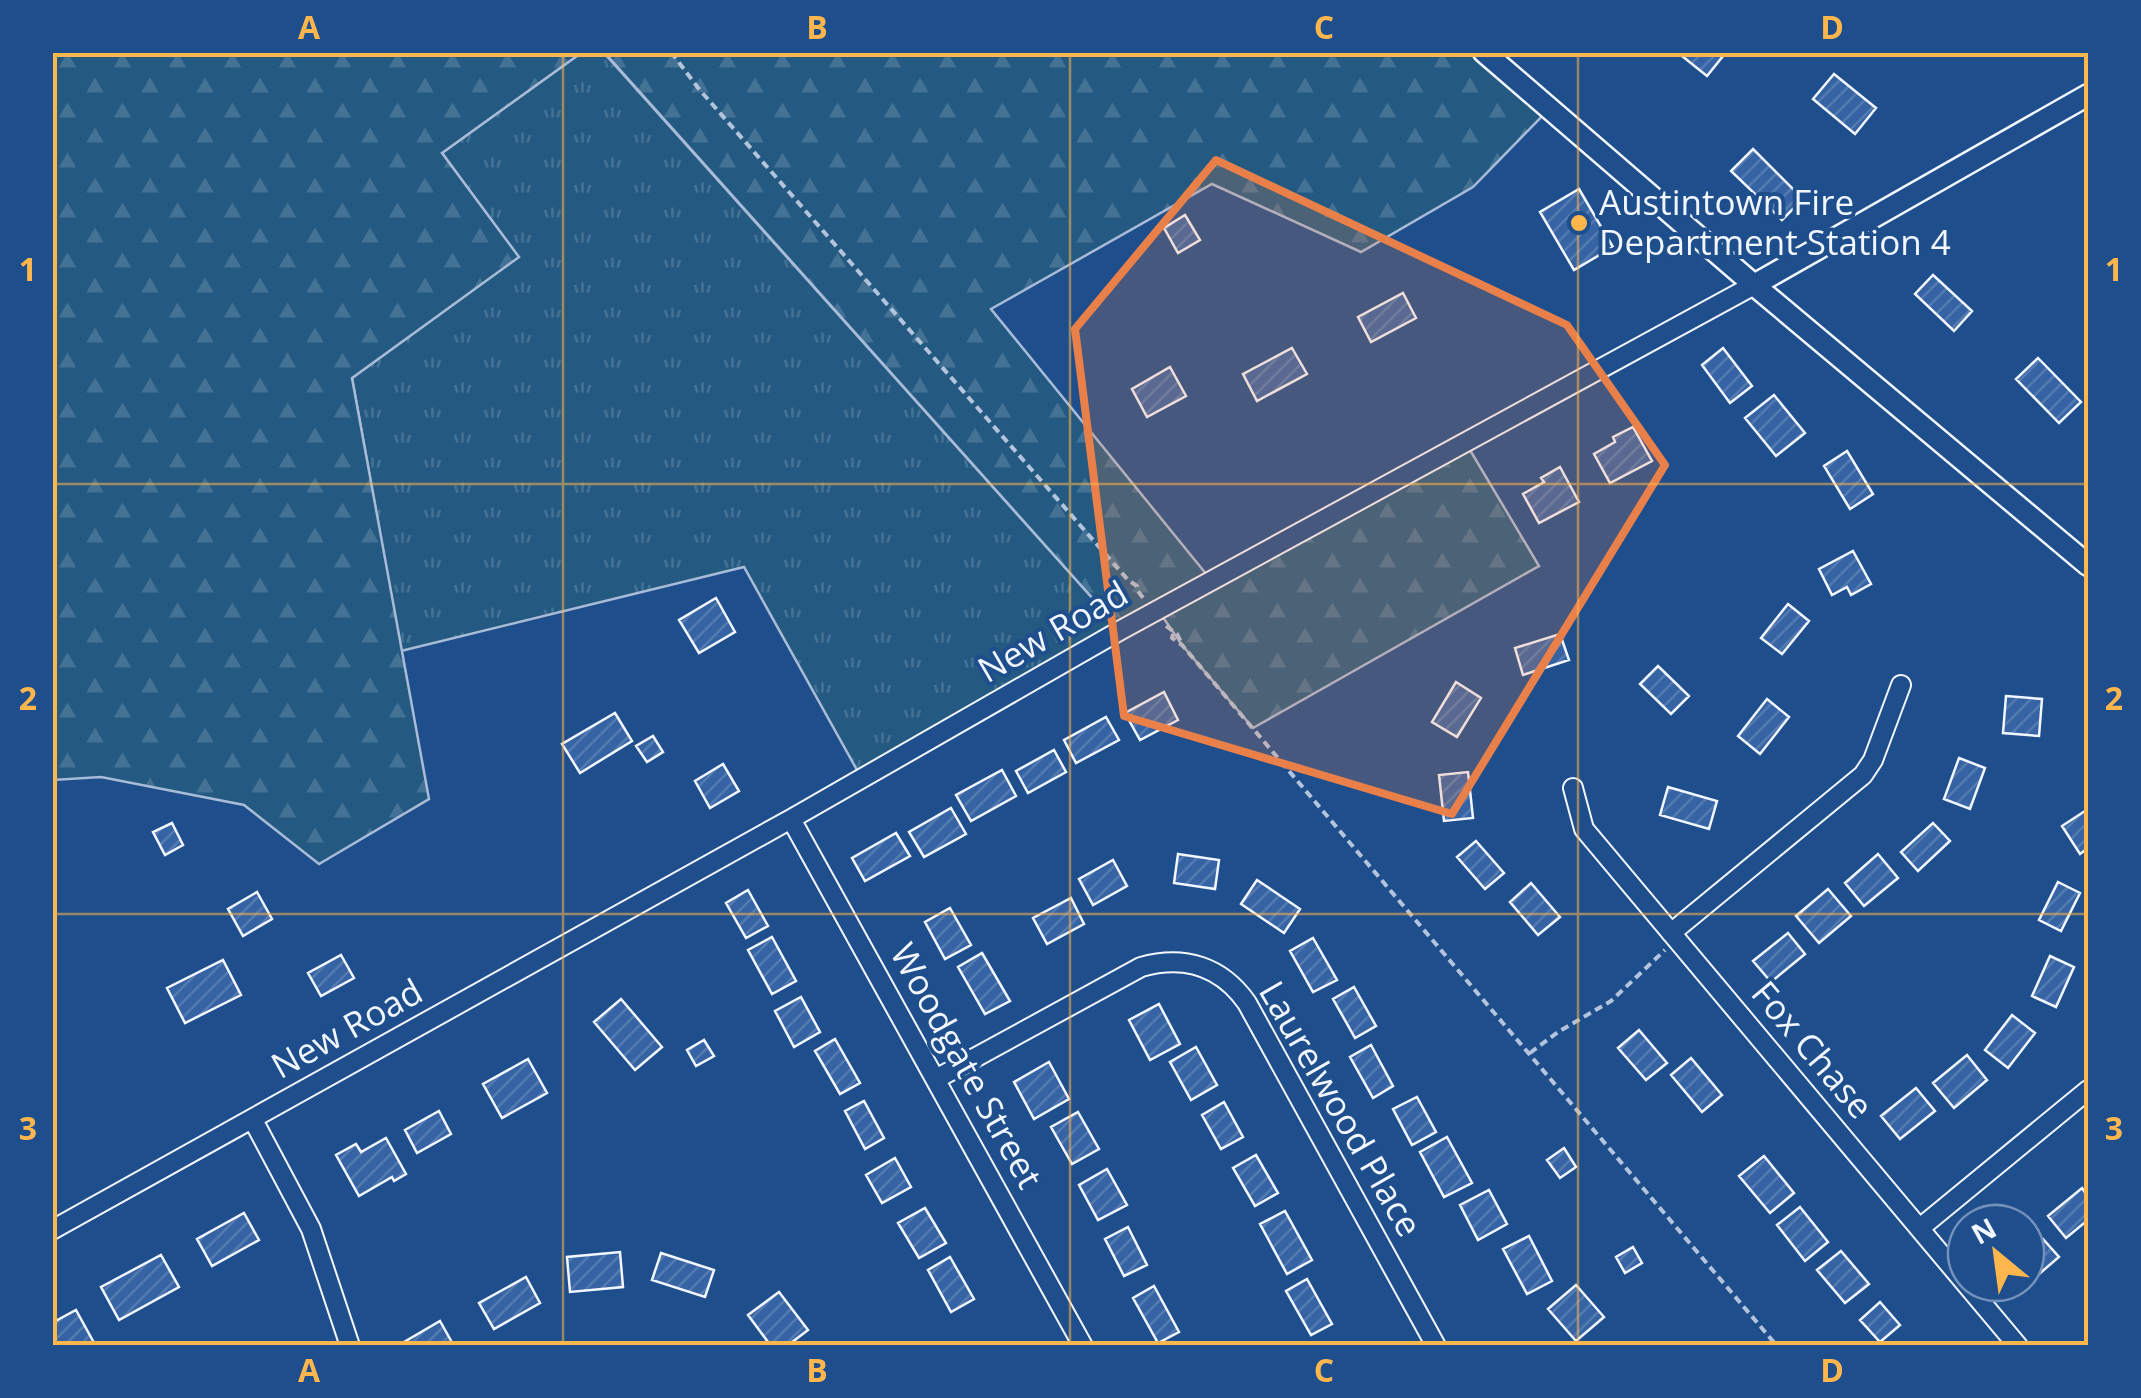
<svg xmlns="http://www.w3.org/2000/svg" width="2141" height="1398" viewBox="0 0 2141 1398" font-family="'Open Sans',sans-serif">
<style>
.grass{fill:url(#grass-tufts);stroke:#a8bbd7;stroke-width:2.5}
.forest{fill:url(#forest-firs);stroke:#a8bbd7;stroke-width:2.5}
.building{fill:url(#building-hatch);stroke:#f2f6ff;stroke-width:2.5}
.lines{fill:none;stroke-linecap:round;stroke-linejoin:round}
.minor-casing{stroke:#f2f6ff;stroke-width:22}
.tertiary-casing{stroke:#f2f6ff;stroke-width:25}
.path{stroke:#b3c4dc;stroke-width:4;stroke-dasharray:8 5;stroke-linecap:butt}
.minor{stroke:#1f4e8c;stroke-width:18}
.tertiary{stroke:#1f4e8c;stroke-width:20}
.marked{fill:#ea8049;fill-opacity:0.2;stroke:#ea8049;stroke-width:8;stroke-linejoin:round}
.grid{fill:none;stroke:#ffb74d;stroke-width:2.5;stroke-opacity:0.55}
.poi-dot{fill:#ffb74d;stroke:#1f4e8c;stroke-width:4}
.labels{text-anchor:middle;stroke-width:8;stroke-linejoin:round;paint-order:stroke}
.poi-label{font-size:35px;fill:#f2f6ff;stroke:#1f4e8c;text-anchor:start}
.street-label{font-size:35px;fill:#f2f6ff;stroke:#1f4e8c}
.neatline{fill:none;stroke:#ffb74d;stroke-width:4}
.grid-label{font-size:32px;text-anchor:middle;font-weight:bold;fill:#ffb74d}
</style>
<defs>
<pattern id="grass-tufts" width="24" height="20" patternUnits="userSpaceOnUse" patternTransform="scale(2.5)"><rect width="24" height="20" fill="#245a82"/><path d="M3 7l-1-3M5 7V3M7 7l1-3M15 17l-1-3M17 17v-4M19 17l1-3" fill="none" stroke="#447295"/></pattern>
<pattern id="forest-firs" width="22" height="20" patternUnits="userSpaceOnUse" patternTransform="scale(2.5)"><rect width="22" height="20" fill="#245a82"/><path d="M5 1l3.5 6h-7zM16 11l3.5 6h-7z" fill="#447295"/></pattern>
<pattern id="building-hatch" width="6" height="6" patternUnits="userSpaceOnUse" patternTransform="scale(2.5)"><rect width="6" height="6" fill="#3563a3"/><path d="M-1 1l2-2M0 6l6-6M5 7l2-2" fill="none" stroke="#537ab1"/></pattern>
</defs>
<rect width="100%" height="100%" fill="#1f4e8c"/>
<path class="grass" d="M581 53H604L1121 630 862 779 744 567 401 651 352 378 518 257 442 153Z"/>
<path class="forest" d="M53 52 581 53 442 153 519 257 352 378 429 799 319 864 244 805 101 777 53 780Z
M605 53H1484L1550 108 1473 187 1361 252 1212 184 991 309 1211 580 1467 445 1539 566 1253 728 1182 645 1158 610 1121 630Z"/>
<path class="building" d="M1677 52H1719L1723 56 1707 76Z
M1834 74 1876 108 1855 134 1813 99Z
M1753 149 1803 199 1782 220 1731 171Z
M1579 189 1613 247 1574 270 1540 212Z
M1185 215 1200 240 1178 253 1164 228Z
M1933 275 1972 311 1954 331 1915 294Z
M1403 293 1416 318 1371 342 1358 317Z
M1292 348 1307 374 1257 401 1243 374Z
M1723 348 1752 386 1730 403 1702 365Z
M2038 358 2081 402 2059 423 2016 379Z
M1170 367 1186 396 1147 417 1132 389Z
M1774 395 1805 433 1776 456 1745 418Z
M1633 427 1652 461 1610 483 1594 454 1615 442 1613 437Z
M1847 451 1873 494 1850 509 1824 466Z
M1560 467 1579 502 1539 523 1523 494 1544 482 1541 478Z
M1853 551 1871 584 1851 595 1847 587 1832 595 1819 569Z
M716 598 735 632 699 653 679 620Z
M1788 604 1809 621 1782 654 1761 638Z
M1560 634 1569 660 1523 675 1515 648Z
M1658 666 1689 696 1671 714 1640 684Z
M1456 682 1481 698 1457 737 1432 722Z
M1164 692 1178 720 1140 740 1125 713Z
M2006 696 2042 699 2039 736 2003 733Z
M1767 699 1789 717 1760 754 1738 736Z
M615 713 632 741 580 773 562 744Z
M1106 717 1119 740 1076 763 1064 740Z
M653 736 663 752 647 762 636 746Z
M1054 750 1066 772 1028 793 1016 771Z
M1959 758 1985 768 1970 809 1944 799Z
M723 764 739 791 710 808 695 781Z
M1002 770 1016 796 971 821 956 795Z
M1468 772 1473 818 1444 821 1439 775Z
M1668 787 1717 801 1709 829 1660 815Z
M951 808 966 834 924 857 909 832Z
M2088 809V848L2080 854 2062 826Z
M172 823 183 845 165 855 153 832Z
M1933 823 1950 841 1918 871 1901 852Z
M896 833 910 856 865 881 852 858Z
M1476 841 1504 873 1485 889 1457 857Z
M1178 854 1219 860 1215 889 1174 883Z
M1878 854 1898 878 1864 906 1845 883Z
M1113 860 1127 886 1093 905 1079 879Z
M1257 880 1300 909 1284 933 1241 904Z
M2058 882 2080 893 2061 931 2039 920Z
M1531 883 1560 917 1538 935 1510 902Z
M1828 889 1851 916 1819 943 1796 916Z
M748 890 768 926 746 938 726 903Z
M257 892 272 919 243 936 228 909Z
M1071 898 1084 924 1047 944 1033 918Z
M950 908 971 945 945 959 925 922Z
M1788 933 1805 954 1771 982 1753 961Z
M772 937 796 981 772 994 748 950Z
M1313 938 1337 980 1313 992 1290 951Z
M982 953 1010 1001 985 1014 958 967Z
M341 955 354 978 321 996 308 973Z
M2050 956 2074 967 2056 1007 2032 996Z
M223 960 241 995 185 1023 167 988Z
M1354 987 1376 1026 1355 1038 1333 999Z
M801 997 820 1032 794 1047 775 1011Z
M621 999 662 1047 635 1070 594 1022Z
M1159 1004 1180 1044 1150 1060 1129 1020Z
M2012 1015 2035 1033 2008 1068 1985 1050Z
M1639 1030 1667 1063 1646 1080 1618 1048Z
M835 1039 860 1083 840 1094 815 1051Z
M704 1040 714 1056 696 1066 687 1050Z
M1371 1045 1393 1086 1373 1098 1350 1057Z
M1196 1047 1217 1085 1191 1100 1170 1062Z
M1967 1055 1987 1080 1954 1108 1933 1083Z
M1691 1058 1722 1095 1702 1112 1671 1075Z
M528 1059 547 1093 502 1118 483 1084Z
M1049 1062 1069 1099 1034 1119 1014 1082Z
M1916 1088 1935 1111 1900 1139 1881 1116Z
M1417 1097 1436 1132 1412 1145 1393 1109Z
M864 1101 884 1138 865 1149 845 1111Z
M1224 1102 1243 1137 1221 1149 1202 1115Z
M439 1111 451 1134 417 1153 405 1130Z
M1078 1112 1099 1149 1072 1164 1051 1127Z
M1447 1137 1472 1183 1444 1197 1420 1152Z
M386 1138 406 1174 394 1181 392 1177 359 1196 336 1155 356 1144 361 1152Z
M1564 1148 1576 1167 1560 1178 1547 1160Z
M1256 1155 1278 1193 1255 1206 1233 1168Z
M1764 1156 1794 1193 1770 1213 1739 1176Z
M895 1158 911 1187 882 1203 866 1175Z
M1107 1169 1127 1205 1098 1220 1079 1185Z
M2082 1188 2088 1197V1220L2066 1238 2048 1216Z
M1489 1190 1507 1224 1478 1240 1460 1205Z
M1800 1207 1828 1242 1805 1261 1777 1225Z
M925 1208 946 1243 919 1258 898 1223Z
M1285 1211 1312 1260 1287 1274 1260 1224Z
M244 1213 259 1240 212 1266 197 1239Z
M1128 1227 1147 1265 1124 1276 1105 1239Z
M1529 1236 1552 1281 1527 1294 1503 1249Z
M2043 1239 2059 1257 2025 1286 2023 1283H2026V1253Z
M1633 1247 1642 1263 1625 1273 1616 1257Z
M1841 1251 1869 1284 1845 1303 1817 1270Z
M620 1252 623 1287 570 1292 567 1257Z
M661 1253 714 1270 705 1297 652 1280Z
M161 1255 179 1287 119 1320 101 1287Z
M950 1257 974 1299 951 1312 928 1270Z
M526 1277 540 1303 494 1329 479 1303Z
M1307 1279 1332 1324 1311 1335 1286 1291Z
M1576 1285 1604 1317 1576 1341 1548 1309Z
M1154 1286 1179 1332 1158 1343 1133 1298Z
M779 1292 808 1330 787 1346H771L748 1315Z
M1880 1302 1900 1325 1880 1342 1860 1320Z
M76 1310 93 1341 84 1346H52V1323Z
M440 1321 454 1346H399V1345Z"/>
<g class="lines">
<g class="minor-casing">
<path id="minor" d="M1573 788 1584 829 2018 1346
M791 819 1083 1346
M1671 933 1863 775 1873 760 1901 685
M936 1079 1141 967C1184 955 1221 966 1247 1003L1436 1346
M253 1120 311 1229 350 1346
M1920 1228 2088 1090
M52 1230 791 819 1121 630 1754 285"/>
</g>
<g class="tertiary-casing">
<path id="tertiary" d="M1484 52 1754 285 2088 565
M1754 285 2088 95"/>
</g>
<path class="path" d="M671 52 699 89 1128 580 1137 586V590L1144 599
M1166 626 1177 634 1182 644
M1173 634 1172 638 1182 645 1777 1346
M1530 1053 1558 1032 1611 1001 1665 950"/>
<use href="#minor" class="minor"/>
<use href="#tertiary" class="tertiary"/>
</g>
<path class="marked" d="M1216 160 1567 325 1665 465 1452 814 1124 716 1075 329Z"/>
<path class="grid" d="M563 52V1346M1070 52V1346M1578 52V1346M52 484H2088M52 914H2088"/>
<circle class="poi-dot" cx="1579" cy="223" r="10"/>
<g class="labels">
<g class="poi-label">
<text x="1599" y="215">Austintown Fire<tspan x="1599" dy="40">Department Station 4</tspan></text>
</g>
<g class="street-label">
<text transform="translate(1053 632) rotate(-30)" y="12">New Road</text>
<text transform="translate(347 1029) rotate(-29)" y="12">New Road</text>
<text transform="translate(1812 1050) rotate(50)" y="12">Fox Chase</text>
<text transform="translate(966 1066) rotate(61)" y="12">Woodgate Street</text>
<text transform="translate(1340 1109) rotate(60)" y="12">Laurelwood Place</text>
</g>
</g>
<rect width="2141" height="1398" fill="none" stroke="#1f4e8c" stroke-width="110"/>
<g transform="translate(1996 1253) rotate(331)"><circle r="48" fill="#1f4e8c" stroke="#7391ba" stroke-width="2.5"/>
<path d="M0-8L18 38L0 25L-18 38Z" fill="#ffb74d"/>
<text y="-15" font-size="28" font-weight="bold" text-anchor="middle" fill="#f2f6ff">N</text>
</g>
<rect x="55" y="55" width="2031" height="1288" class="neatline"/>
<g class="grid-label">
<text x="309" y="39">A</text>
<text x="817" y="39">B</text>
<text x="1324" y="39">C</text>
<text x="1832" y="39">D</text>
<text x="28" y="281">1</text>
<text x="2114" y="281">1</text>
<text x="28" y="710">2</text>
<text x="2114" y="710">2</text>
<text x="28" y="1140">3</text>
<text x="2114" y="1140">3</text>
<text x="309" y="1382">A</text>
<text x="817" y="1382">B</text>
<text x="1324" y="1382">C</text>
<text x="1832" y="1382">D</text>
</g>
</svg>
